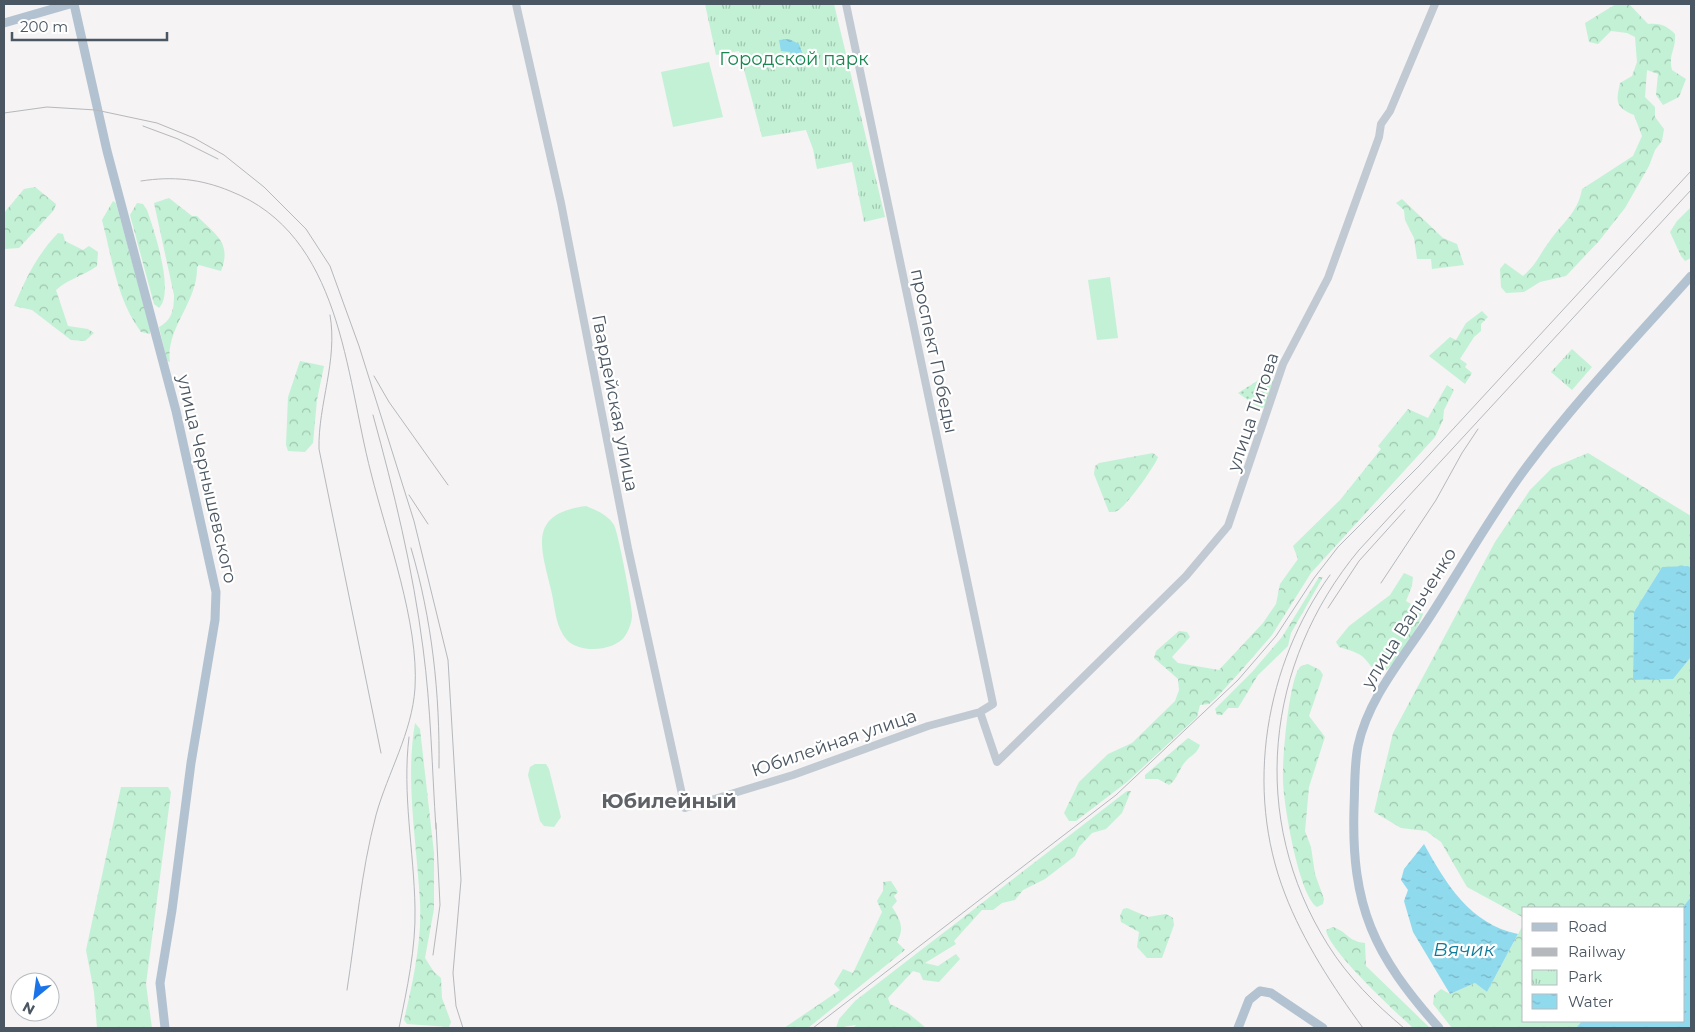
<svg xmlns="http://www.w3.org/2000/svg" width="1695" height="1032" viewBox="0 0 1695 1032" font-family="Montserrat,sans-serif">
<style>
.grass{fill:url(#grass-dots)}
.forest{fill:url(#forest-crowns)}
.park{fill:url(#park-tufts)}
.pitch{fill:#c3f1d5}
.water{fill:url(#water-ripples)}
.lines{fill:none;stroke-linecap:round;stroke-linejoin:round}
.minor{stroke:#c1cad2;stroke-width:8}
.major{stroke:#b3c2d1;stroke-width:9}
.rail{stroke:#b5b8bd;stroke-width:1}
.labels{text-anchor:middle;stroke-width:4.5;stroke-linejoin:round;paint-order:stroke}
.park-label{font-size:18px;fill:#17864f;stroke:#fff}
.street-label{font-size:18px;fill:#4a5661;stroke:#fff}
.water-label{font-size:19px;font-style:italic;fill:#0c7c9b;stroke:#fff}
.quarter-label{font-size:20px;font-weight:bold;fill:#5f6368;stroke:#fff}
</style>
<defs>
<pattern id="grass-dots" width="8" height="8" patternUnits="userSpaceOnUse" patternTransform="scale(1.25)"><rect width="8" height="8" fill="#c3f1d5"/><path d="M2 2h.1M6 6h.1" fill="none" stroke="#a0c6b0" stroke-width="1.8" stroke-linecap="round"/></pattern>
<pattern id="forest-crowns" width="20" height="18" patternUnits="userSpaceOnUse" patternTransform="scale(1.25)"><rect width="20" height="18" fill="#c3f1d5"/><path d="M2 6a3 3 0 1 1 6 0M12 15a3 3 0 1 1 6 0" fill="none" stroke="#a0c6b0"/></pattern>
<pattern id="park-tufts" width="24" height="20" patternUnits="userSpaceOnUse" patternTransform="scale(1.25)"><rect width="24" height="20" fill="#c3f1d5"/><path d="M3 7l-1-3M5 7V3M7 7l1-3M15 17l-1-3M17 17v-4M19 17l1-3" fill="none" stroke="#a0c6b0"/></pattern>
<pattern id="water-ripples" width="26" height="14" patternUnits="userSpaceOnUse" patternTransform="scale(1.25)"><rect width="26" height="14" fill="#90daee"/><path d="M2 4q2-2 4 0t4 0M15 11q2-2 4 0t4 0" fill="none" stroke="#78b4c4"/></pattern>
</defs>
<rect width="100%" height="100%" fill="#f5f3f3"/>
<path class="grass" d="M1265 376H1268L1274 381 1266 406 1261 409 1238 393Z"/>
<path class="forest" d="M1616 4 1630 5 1648 24C1660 23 1666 25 1675 34 1676 51 1668 53 1672 70L1686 79 1679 97 1663 105 1656 95 1658 74 1647 70 1645 97 1655 107V117L1664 129 1662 141 1655 150 1649 166 1625 208 1599 241 1566 276 1540 282 1524 292 1506 293 1501 287 1500 269 1505 263 1523 276C1537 264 1539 255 1549 242 1562 223 1578 213 1582 189L1633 156 1642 136 1634 115C1615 107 1616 102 1620 83L1632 76 1637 62 1635 37 1627 33 1611 31 1598 44 1589 42 1585 23Z
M35 187 56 204 54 210 19 248 4 249V213L24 189Z
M169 198 192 216H197C216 235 232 243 221 271L199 265 197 267C198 302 165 329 170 362L167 361 159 327C172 320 174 310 174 295L154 203Z
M1402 199 1443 238 1457 244 1464 265 1432 269 1431 259H1417L1414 238 1405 220 1404 210 1396 203Z
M113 201 116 203 150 328V334L141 332C117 300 112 258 102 220Z
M137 203 143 204 147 210C154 230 175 292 159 308L154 304 130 215Z
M1691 207V258L1685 261 1681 256 1670 232 1677 221Z
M58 233 63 234 65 241 83 250 89 246 98 252 97 266C83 276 68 279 56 290L68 326 88 329 94 333 85 341 71 340 32 310 14 306C26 278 37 255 58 233Z
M1482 311 1488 317 1481 324V331L1474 337 1460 359 1467 364 1465 367 1472 373 1465 384 1429 356 1450 337 1456 340 1466 323Z
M300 361 324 366 317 400 313 443 305 452 288 451 286 445 288 397Z
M1447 385 1454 390 1444 410 1443 420 1435 437 1311 573 1272 635 1239 673 1216 698 1209 704 1200 705 1197 717 1127 782 1076 821H1069L1064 813 1079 782 1108 754 1132 743 1175 701 1179 690 1178 679 1154 658 1156 651 1179 631 1187 632 1190 637 1172 657 1178 663 1219 670 1263 623 1276 604 1280 584 1298 559 1293 546 1340 500 1381 449 1378 446 1408 409 1428 418Z
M1153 453 1158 457C1155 466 1126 507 1117 511 1115 512 1112 512 1109 512L1094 474 1095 466 1099 463Z
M1588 453 1691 516V568L1662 567 1634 612 1633 680 1673 678 1691 657V897L1682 908H1524V918L1467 887 1441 842 1426 831 1401 828 1374 812 1393 733 1495 542 1530 490 1552 468Z
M1404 573 1413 577 1412 586 1406 601 1421 610 1423 614C1416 631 1397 668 1379 674 1372 669 1370 664 1365 659 1359 652 1348 650 1339 647L1336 642 1349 626 1390 595Z
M1319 577H1323L1291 633 1288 646 1258 675 1238 708H1228L1222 715H1217L1215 709 1252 672 1282 637Z
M1308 664 1320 670 1323 675 1309 716 1325 737 1309 787 1305 831 1311 847 1315 874 1324 899 1323 904 1317 907C1299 896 1283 802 1283 779 1282 762 1289 675 1301 666 1301 666 1307 664 1308 664Z
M415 723 420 729 434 853V909L425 958 434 972 441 978 442 998 451 1022 449 1027 407 1024 404 1020C413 982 422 941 420 902 417 843 405 782 415 723Z
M1188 738 1200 745C1197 754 1191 755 1186 761 1179 768 1178 779 1169 785L1158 779H1145V775Z
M121 787H168L171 792 146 984 152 1028H97L94 992 86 950Z
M1127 791H1131L1122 813 1106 829 1092 833 1079 847 1075 856 1045 879 1023 890 1015 900 1002 903 993 910H982L954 941 956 944 925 963 938 966 956 954 960 959 939 982 923 980 920 973 913 971 888 998 890 1004 908 1013 926 1028H853L856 1025 836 1028 839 1019 855 1001Z
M891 881 898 892 894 896 897 901 892 907C900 919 905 928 897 942L905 950 808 1028H784L840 990 834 984 843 969 853 973 882 912 877 901 883 891V882Z
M1127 908 1148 917 1166 914 1173 918 1174 925 1162 958H1147L1137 947 1139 932 1121 922 1120 916 1123 909Z
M1524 923V1021H1582L1576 1028H1452L1433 1004 1434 995 1441 989 1450 994 1475 983 1487 992Z
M1333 927C1348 932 1347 941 1365 943L1366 966 1430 1028H1413C1395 1011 1329 951 1326 930Z"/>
<path class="park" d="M705 4H834L885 217 864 222 852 162 817 169 813 149 806 130 762 137 739 51 716 55Z
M1572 349 1592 367 1572 390 1551 372Z"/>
<path class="pitch" d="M709 62 723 117 673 127 661 72Z
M1110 277 1118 338 1097 340 1088 280Z
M586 506C596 510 608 515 614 525 618 532 632 604 632 614 632 622 629 630 625 636 615 651 580 654 567 640 556 628 555 609 552 594 542 550 525 514 586 506Z
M535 764H546L549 769 561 817 554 827 544 826 540 821 528 775 530 767Z"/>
<path class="water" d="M789 39 799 44 805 60 794 62 790 52 781 51 779 40Z
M1688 566 1691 568V657L1673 679 1633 680 1634 612 1662 567Z
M1424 844C1446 884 1470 924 1518 934L1487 992 1475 983 1450 994 1413 932 1404 901 1408 890 1401 880 1404 869Z
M1691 897V1028H1576L1582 1021H1684V908H1682Z"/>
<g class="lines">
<path class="minor" d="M516 4 561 203 628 548 685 808 793 775 928 726 980 712 993 704 846 4
M980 712 997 762 1186 576 1228 526 1283 364 1328 278 1379 137 1381 124 1390 111 1435 4"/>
<path class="major" d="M74 4 107 151 176 411 216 592 215 620 191 763 172 910 160 983 165 1028
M4 23 70 4
M1238 1028 1249 1000 1260 991 1271 993 1323 1028
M1439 1028C1374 955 1351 907 1354 808 1355 787 1354 766 1358 746 1368 698 1404 657 1429 618 1462 567 1492 513 1528 465 1578 398 1636 338 1691 276"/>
<path class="rail" d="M4 113 47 107 96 110 157 123 194 138 224 155 264 187 306 229 330 266 359 346 414 521 448 660 461 880 453 973 456 1006 463 1028
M143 126 178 139 218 159
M141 181C173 176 201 179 230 191 342 235 345 373 371 473 387 537 419 623 415 688 412 733 388 772 376 815 361 872 356 932 347 990
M330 315C338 361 318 404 319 449L381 753
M374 376 389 402 448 485
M373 415C394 491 413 570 423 648 431 708 432 769 436 829
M409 495 428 524
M411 548C432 619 440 694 439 768
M1330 575C1265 665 1244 789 1285 894 1303 941 1333 987 1363 1028
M1381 583 1436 500 1462 453 1478 429
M1328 608 1359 561 1405 510
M433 955 440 905 436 823
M399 1028C407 989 416 948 415 908 414 851 402 794 409 737
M813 1028 1116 795 1238 680 1276 636 1314 578 1338 547 1419 466 1691 171
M1404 1028C1375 1004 1348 977 1328 945 1248 818 1265 663 1359 550L1691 190"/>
</g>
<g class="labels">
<g class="park-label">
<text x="794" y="65">Городской парк</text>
</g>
<g class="street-label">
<text transform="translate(934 351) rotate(78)" y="6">проспект Победы</text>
<text transform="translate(615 403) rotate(79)" y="6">Гвардейская улица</text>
<text transform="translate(1253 412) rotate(-71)" y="6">улица Титова</text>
<text transform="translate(207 479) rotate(77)" y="6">улица Чернышевского</text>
<text transform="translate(1409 618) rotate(-58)" y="6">улица Вальченко</text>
<text transform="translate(834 743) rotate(-19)" y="6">Юбилейная улица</text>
</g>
<g class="water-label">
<text x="1464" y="956">Вячик</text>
</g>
<g class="quarter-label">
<text x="669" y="808">Юбилейный</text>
</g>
</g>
<rect width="1695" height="1032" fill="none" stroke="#4a5661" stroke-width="10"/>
<rect x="1522" y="907" width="162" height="115" fill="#ffffff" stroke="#b7bbc0"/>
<rect x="1532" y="923" width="25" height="8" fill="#b3c2d1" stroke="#b7bbc0"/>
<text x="1568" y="932" font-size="15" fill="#4a5661">Road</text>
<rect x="1532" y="948" width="25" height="8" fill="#b5b8bd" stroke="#b7bbc0"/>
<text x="1568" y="957" font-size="15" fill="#4a5661">Railway</text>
<rect x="1532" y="970" width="25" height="15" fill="url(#park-tufts)" stroke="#b7bbc0"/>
<text x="1568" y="982" font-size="15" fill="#4a5661">Park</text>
<rect x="1532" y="994" width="25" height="15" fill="url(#water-ripples)" stroke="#b7bbc0"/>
<text x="1568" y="1007" font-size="15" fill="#4a5661">Water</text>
<g transform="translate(35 997) rotate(209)"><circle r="24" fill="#ffffff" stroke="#b7bbc0"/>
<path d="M0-4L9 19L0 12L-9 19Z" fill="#1a73e8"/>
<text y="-8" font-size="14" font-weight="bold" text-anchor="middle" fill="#4a5661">N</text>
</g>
<path d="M12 32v8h155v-8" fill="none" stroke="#4a5661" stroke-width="2.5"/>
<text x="20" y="32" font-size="15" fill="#4a5661" stroke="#ffffff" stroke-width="4" paint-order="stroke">200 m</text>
</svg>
